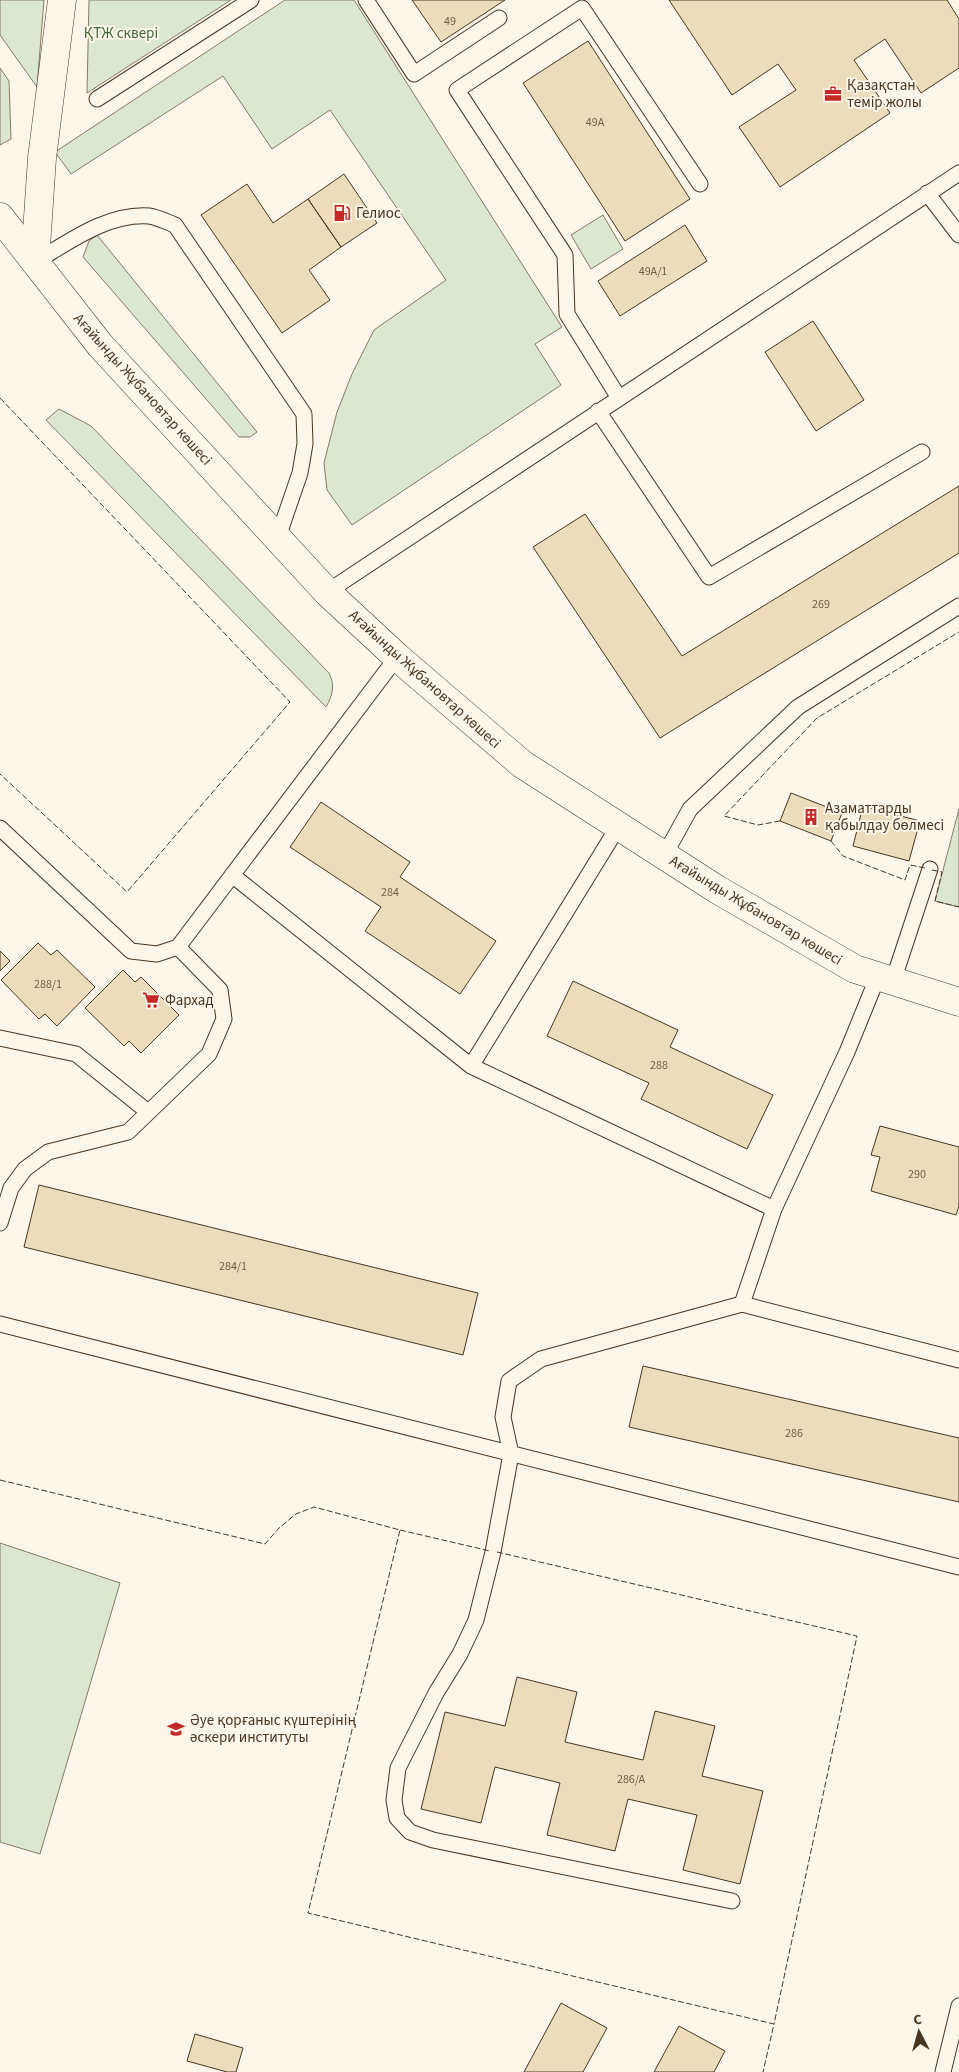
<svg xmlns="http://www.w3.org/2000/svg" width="959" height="2072" viewBox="0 0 959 2072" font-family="'Source Sans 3',sans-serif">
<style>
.green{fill:#dce7d0;stroke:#887966}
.building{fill:#ecdcbc;stroke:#4a3520}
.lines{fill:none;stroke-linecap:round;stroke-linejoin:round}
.lane-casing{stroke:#4a3520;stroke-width:17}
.secondary-casing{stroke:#4a3520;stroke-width:29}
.primary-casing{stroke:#4a3520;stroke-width:29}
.lane{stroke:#fbf6e9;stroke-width:15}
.secondary{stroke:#fbf6e9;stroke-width:28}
.primary{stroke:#fbf6e9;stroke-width:28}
.fence{stroke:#4a3520;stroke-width:1;stroke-dasharray:6 2.5;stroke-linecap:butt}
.labels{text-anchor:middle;stroke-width:4;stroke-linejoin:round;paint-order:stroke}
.number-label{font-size:12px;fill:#725f47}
.park-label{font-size:15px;fill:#436837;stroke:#fbf6e9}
.poi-label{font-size:15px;fill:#4a3520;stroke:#fbf6e9;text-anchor:start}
.street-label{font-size:15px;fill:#4a3520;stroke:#fbf6e9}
</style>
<rect width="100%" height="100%" fill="#fbf6e9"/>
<path class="green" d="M0 0H44L37 87 0 35Z
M89 0H231L87 93Z
M285 0H354L562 327 535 344 561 385 352 525 327 490 324 463 337 412 352 374 374 330 446 280 330 110 272 149 223 76 71 174 55 152Z
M0 68 9 81 11 139 0 145Z
M603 215 623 249 591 269 571 235Z
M97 235 257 432 250 437H239L83 257 89 241Z
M59 409 91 426 329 673C335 685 333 695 326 707L46 420Z
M959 809V907L935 901Z
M0 1543 120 1583 40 1854 0 1842Z"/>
<path class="building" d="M412 0H505L441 42Z
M669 0H947L959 19V68L921 93 885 39 854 60 890 113 780 187 739 127 796 90 778 64 732 95Z
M588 41 690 199 625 241 523 83Z
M344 174 377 223 341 247 308 199Z
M247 184 273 223 308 199 341 247 309 270 330 300 282 333 201 215Z
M685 225 707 261 620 316 598 281Z
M813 321 864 400 816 431 765 352Z
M959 486V553L660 738 533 547 585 514 682 656Z
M791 793 842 813 831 841 780 821Z
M321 802 410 862 400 877 496 941 460 994 365 931 381 907 290 847Z
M863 806 920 821 909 861 853 846Z
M38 943 51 955 57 950 95 987 57 1026 45 1014 39 1019 1 980Z
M0 951 10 961 0 971Z
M123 970 135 982 141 977 179 1015 141 1053 129 1041 124 1046 85 1008Z
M573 981 678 1030 670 1047 773 1095 747 1149 641 1099 649 1083 547 1036Z
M880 1126 959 1147V1206L956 1215 871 1191 880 1157 871 1155Z
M39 1185 478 1293 463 1355 24 1247Z
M643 1366 959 1438V1502L629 1427Z
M517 1677 577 1692 565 1742 643 1760 655 1711 715 1726 702 1776 763 1791 740 1884 683 1870 697 1815 628 1799 615 1851 547 1835 560 1783 495 1767 481 1823 421 1809 445 1712 505 1726Z
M561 2003 607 2028 583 2072H524Z
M679 2026 725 2051 714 2072H654Z
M195 2034 243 2048 236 2072H227L187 2061Z"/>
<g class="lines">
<g class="lane-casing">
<path id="lane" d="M366 0 414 74 499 18
M97 99 251 0
M927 193 959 235
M35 262C69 242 107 213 149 216 157 217 167 222 175 225L304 414 305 444 300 473 278 537
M619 398 567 314 565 255 457 90 582 8 700 184
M598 411 709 577 922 452
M327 592 959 173
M0 828 131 951 157 954 178 947 397 657
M664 856 690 809 798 707 959 606
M232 875 471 1066 774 1209
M893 981 930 869
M0 1038 76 1054 148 1112
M471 1066 618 827
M0 1223 11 1188 25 1169 48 1152 128 1132 209 1054 224 1019 220 990 178 947
M742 1304 959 1360
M0 1324 959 1567
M732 1901 433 1840 410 1832 397 1818 394 1800 398 1768 436 1693 460 1654 476 1620 493 1552 511 1454 503 1417 509 1381 541 1359 742 1304 774 1209 847 1052 878 976
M943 2072 959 2006"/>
</g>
<g class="secondary-casing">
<path id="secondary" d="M0 217 100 345 327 592 397 657 522 764 718 890 855 969 959 1002"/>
</g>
<g class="primary-casing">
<path id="primary" d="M35 262 42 158 62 0"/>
</g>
<use href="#lane" class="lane"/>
<use href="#secondary" class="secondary"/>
<use href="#primary" class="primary"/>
<path class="fence" d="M0 398 290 702 127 892 0 774
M780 821 758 825 724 816 817 718 959 632
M831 841 843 856 905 880 910 865 925 868
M932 870 942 872 935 901 959 907
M0 1480 265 1544 279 1528 296 1514 314 1507 400 1530 308 1913 774 2024 763 2072
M400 1530 490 1551
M497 1552 857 1636 774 2024"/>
</g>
<defs>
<g id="office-bare" transform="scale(1.35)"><path d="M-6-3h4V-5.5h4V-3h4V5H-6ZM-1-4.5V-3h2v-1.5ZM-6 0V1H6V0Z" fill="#c62828" stroke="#fbf6e9" stroke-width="2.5" paint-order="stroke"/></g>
<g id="fuel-bare" transform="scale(1.35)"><path d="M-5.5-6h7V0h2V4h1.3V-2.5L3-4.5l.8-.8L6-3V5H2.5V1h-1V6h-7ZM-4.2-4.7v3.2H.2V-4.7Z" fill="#c62828" stroke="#fbf6e9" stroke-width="2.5" paint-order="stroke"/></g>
<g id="building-bare" transform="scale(1.35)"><path d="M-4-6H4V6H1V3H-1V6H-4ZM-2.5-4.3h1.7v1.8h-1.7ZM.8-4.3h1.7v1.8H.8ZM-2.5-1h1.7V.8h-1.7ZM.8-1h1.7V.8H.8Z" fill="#c62828" stroke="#fbf6e9" stroke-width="2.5" paint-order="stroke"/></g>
<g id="supermarket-bare" transform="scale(1.35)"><path d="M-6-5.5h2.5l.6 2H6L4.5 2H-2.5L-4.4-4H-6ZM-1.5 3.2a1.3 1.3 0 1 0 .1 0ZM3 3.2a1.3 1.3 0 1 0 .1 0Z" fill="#c62828" stroke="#fbf6e9" stroke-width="2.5" paint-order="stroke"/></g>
<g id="university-bare" transform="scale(1.35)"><path d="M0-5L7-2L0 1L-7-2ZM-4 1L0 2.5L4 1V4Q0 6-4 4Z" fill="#c62828" stroke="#fbf6e9" stroke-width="2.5" paint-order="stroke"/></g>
</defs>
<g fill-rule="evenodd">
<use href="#office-bare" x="833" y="94"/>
<use href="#fuel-bare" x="342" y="213"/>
<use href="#building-bare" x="811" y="817"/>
<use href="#supermarket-bare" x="151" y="1000"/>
<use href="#university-bare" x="176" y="1729"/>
</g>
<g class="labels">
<g class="number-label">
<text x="450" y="25">49</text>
<text x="595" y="126">49А</text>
<text x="653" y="275">49А/1</text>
<text x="821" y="608">269</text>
<text x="390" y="896">284</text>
<text x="48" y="988">288/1</text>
<text x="659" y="1069">288</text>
<text x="917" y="1178">290</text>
<text x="233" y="1270">284/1</text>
<text x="794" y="1437">286</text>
<text x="631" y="1783">286/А</text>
</g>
<g class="park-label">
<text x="121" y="38">ҚТЖ сквері</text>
</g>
<g class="poi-label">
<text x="847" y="90">Қазақстан<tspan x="847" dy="17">темір жолы</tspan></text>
<text x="356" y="218">Гелиос</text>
<text x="825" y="813">Азаматтарды<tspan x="825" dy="17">қабылдау бөлмесі</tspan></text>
<text x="165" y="1005">Фархад</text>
<text x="190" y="1725">Әуе қорғаныс күштерінің<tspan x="190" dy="17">әскери институты</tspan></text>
</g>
<g class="street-label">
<text transform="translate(143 389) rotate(48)" y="5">Ағайынды Жұбановтар көшесі</text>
<text transform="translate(425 679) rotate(42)" y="5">Ағайынды Жұбановтар көшесі</text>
<text transform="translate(756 910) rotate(31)" y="5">Ағайынды Жұбановтар көшесі</text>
</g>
</g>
<g transform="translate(919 2032) rotate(354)" stroke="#fbf6e9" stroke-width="4" paint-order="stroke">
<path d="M0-4L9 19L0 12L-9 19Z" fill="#4a3520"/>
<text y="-8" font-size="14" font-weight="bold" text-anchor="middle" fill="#4a3520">С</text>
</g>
</svg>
